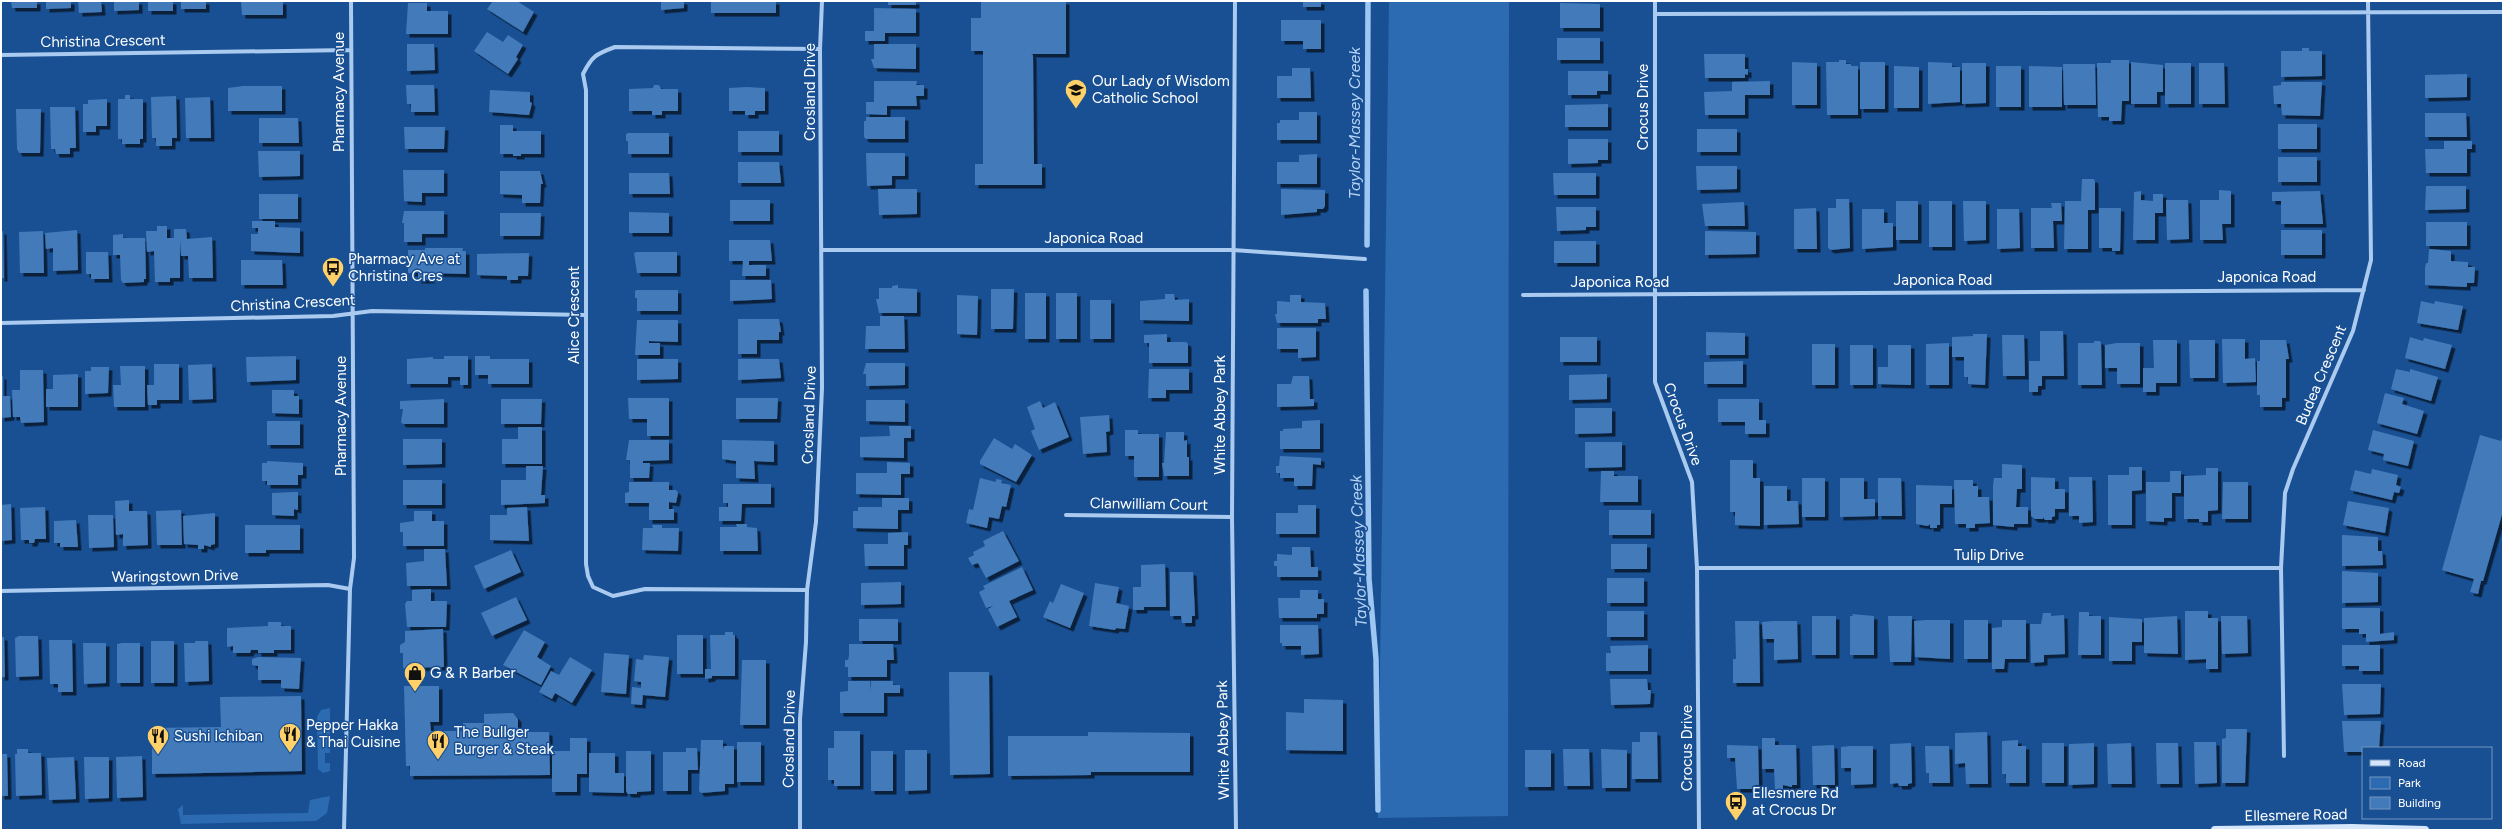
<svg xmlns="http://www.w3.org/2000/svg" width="2504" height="831" viewBox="0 0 2504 831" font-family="Figtree,sans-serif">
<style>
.green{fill:#2c6bb1}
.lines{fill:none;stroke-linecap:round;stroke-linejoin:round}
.stream{stroke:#9dc6f2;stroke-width:5.5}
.building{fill:#427aba;filter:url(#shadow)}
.street{stroke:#aacaef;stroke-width:4}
.secondary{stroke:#d7e7fb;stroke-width:8}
.labels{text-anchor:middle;stroke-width:3;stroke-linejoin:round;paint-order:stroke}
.street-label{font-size:15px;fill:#fff;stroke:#195093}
.poi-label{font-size:15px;fill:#fff;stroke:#195093;text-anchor:start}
.water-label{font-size:16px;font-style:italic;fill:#b6d4f6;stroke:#195093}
</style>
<defs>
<filter id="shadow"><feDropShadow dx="3.5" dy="3.5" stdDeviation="0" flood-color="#0009"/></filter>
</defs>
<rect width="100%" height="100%" fill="#195093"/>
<path class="green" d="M1389 1H1509L1508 816 1378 818Z
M330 708V753H325V763H330V771L323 773 318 769 317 717 321 710Z
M330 796 327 813 316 821 181 824 178 809 183 805V815L308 813 310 800Z"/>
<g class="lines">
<path class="stream" d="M1367 245 1368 1
M1366 291 1369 579 1376 659 1378 810"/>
</g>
<path class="building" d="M11 1H37V8H12Z
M46 1H71V8L46 9Z
M78 1H101L102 12 79 13Z
M114 1H139V10L114 11Z
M148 1H173V11H148Z
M181 1H206V9H181Z
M241 1H283V15H242Z
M493 1H517L534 12 523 32 487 9Z
M661 1H684V8L661 10Z
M711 1H776V13H711Z
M888 1H916V5H888Z
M981 1H1066V54H1031L1033 55 1034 164H1042V185H975V164H983V51H971V18H981Z
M1303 1H1321V7H1303Z
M408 3H427V11H448V34H406Z
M1560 3 1600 4V28H1560Z
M874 8 916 9V33H885V41H865V31H874Z
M1281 20H1321V49H1303V41H1281Z
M487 32 503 42 508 35 523 45 516 57 518 59 508 74 474 51Z
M1557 38H1600V60H1557Z
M407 44H434L435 70 407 71Z
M874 44H916V69L874 68 871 59H874Z
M2302 48H2309V51H2322V76L2281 77V51H2302Z
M1704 54H1745V69H1748V75L1745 74V78H1705Z
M1839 60H1846V64H1851V66H1858V115H1827L1826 62H1839Z
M2111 60H2129V101H2122L2121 121H2109V117H2098L2097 63H2111Z
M1792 62 1817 63V105H1792Z
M1860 62H1885V109H1860Z
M1928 62 1952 63V67H1960V102L1928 104Z
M2131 62 2163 65V92H2157V104H2131Z
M1962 63H1986V103L1962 104Z
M2165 63H2191V104H2165Z
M2199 63H2224L2225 104H2199Z
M2063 64H2095L2096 105H2064Z
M1894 66 1919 67V108H1894Z
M1996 66H2021V107H1996Z
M2029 66 2062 67V107H2029Z
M1292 68H1310L1311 98H1277V76H1292Z
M1568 71H1608V91H1597V95H1568Z
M2467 74V97L2425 98V75Z
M874 81H917L916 85H924V96H916L917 106H887V115L866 114V102H874Z
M1770 81V95H1745V115H1705L1704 92 1732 91V82Z
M2281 82H2322L2320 116 2282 115 2281 104H2274L2273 86 2281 85Z
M406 85H434L435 112H411V104H407Z
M654 85H659L661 89H678V111H662V115H652V111H629V89L653 88Z
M243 86H282V111H228V88Z
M747 87 765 88V111H755V115H745V111H729V88Z
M490 90 530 92V102L532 103 529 115 489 112Z
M125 95H130V99H143V139H140V144H122V139H118V99H125Z
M176 96 177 138H172V146H156V138H152L151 97Z
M210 97 211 138H186L185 98Z
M107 99V126H96V132H83V104H88V100Z
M1608 104V127H1565V105Z
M50 107H75L76 148H70V154H56L55 149H51Z
M16 109H41L40 153H19L17 149Z
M1299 112H1317V140H1277V123H1280V120H1299Z
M2425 113H2466L2467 137H2425Z
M866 117H905V139H866L864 137V121H866Z
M259 118H298L299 143H259Z
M2278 124H2317V149H2278Z
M500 125H513V131H541V154H521V156H513V154H500Z
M404 127H445L444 149H405Z
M1697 129H1737V152H1697Z
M738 131H779V152H738Z
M628 133H669V154H628V141H626V134Z
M1568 139H1608V160H1598V163L1568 164Z
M2444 141H2472V149H2467V173H2426L2425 149H2444Z
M258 151H300V176L259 177Z
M866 153H905V176H892V185L867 186Z
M1317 154V184H1277V162H1299V155Z
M2278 157H2317V182H2278Z
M738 162H779L781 183H738Z
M1696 166H1737V189L1697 190Z
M403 170H444V193H422V202L404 201Z
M500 171H540L543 184H541L540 203H522V195L500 194Z
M629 173H669L670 194H629Z
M1553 173H1596V195H1554Z
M2082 179H2094L2095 182V210H2088V249H2064L2065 201H2081Z
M2426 186H2466V209L2425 210Z
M878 189H917V214L879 215Z
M1281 189 1325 190V206L1323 209H1317V212L1281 215Z
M2219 190 2231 191V224H2222L2223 240H2200V200H2219Z
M2141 191V200L2153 201V194H2163V213H2155V240H2133L2134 192Z
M2320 191 2323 224H2281V201H2272V192Z
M259 194H298V219H259Z
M1836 199H1849L1850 248 1831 250 1828 248V208H1836Z
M730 200H770V221H730Z
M2166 200H2188L2189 239 2167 240Z
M1896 201H1918V240H1896Z
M1929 201H1952V247H1929Z
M1963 201H1986V240L1964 241Z
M1744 202 1745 226H1705L1702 204Z
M2051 203H2061L2062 221H2053L2054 248H2031V208H2052Z
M1556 207H1596V227H1586V230L1557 231Z
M1816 208 1817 249H1794V209Z
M2099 208H2121L2120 251H2112V248H2099Z
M1862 209H1884V223H1893V247L1862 249Z
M1997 209H2019L2020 248 1997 249Z
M404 211H444V234H422V242H404V223H402Z
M629 212 669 213V233H629Z
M500 213H541L540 236H500Z
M252 221H275V227L300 228V253L251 251V234H258V228H252Z
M2426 222H2467V246H2426Z
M157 226H167V238H174V229H186L187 239 212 237 213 278H189L188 256H181L180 239V278H170V282H155L154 251 147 252 146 231H157Z
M77 230 78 270 53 271V248L46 249 45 233Z
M2281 230H2322V255H2281Z
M1 231H3L4 278H1Z
M43 231 44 273H20L19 232Z
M1705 231 1756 232V254L1705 255Z
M123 234V238H145L146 279H144V282L123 283 121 280 120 255H113V235Z
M729 240H770L772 261H749V265H766V276H742L743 261H729Z
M1554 241H1596V263H1554Z
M425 248H463L462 251H466V274L431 273V280H418V273H408V250H425Z
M2429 249 2451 251V261L2468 262V267H2475L2474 283H2467V287L2425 285V268L2426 263H2428Z
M86 252H108L109 279H91V274H86Z
M637 252H677V273H637L634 253Z
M529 253 528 276H518V280H507V276L477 275V254Z
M241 260H282L283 285H241Z
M730 280H771L772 299 730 301Z
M898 285V288L917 289V313H879L876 299H879V288H892V286Z
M991 289H1014L1013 329H991Z
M637 290H678V311H637V298H635V291Z
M1025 293H1046V339H1025Z
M1056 293H1077V339H1056Z
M1165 294H1174L1175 300 1189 299V321L1140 320V301L1165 299Z
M957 295 978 296 977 335 957 334Z
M1290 295H1301V302L1325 303 1326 319H1318V323H1277L1275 314H1277V301L1290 302Z
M1090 300H1111V339H1090Z
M2421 301 2434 304 2435 301 2463 306 2458 330 2417 323Z
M880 316H904L905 349H865L866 326H880Z
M738 319H779L781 332H779V340H757V354H738Z
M637 320H678V342L649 341V343H660V355H635Z
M1277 328H1316V357L1298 358V349H1277Z
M2040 331H2063L2064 376H2042V386H2038V392H2029V361H2040Z
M1706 332 1745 333V355H1706Z
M1167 334V342H1186L1188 344V363H1149V343H1144V335Z
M1973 334H1987L1985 385 1968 384V377H1964V357H1952V337L1973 336Z
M2002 335H2024L2025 376H2003Z
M1560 337H1597V362H1560Z
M2410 337 2423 341 2424 338 2452 345 2445 369 2405 358Z
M2222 339H2245V359L2255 358 2256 382 2223 383Z
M2153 340H2177V383H2156V392H2143V368H2154Z
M2189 340H2215V378H2190Z
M2260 340H2286L2289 359H2286V398H2282V407H2260V395H2257V361H2260Z
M2094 341H2100L2101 343 2102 385H2078V343H2094Z
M1949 343V385H1926V344Z
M2117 343H2140V384H2117V368H2105V345Z
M1812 344H1835V385H1812Z
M1850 345H1873V385H1850Z
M1888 345H1911V385L1878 384V367H1888Z
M296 356V380L247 382 246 357Z
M444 356H468V385H460V377H448V384H407V359L433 357V359H444Z
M475 356H490V359H529V384H488V375H475Z
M637 359H678V379L637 380Z
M738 359H779L781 378 738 380Z
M1743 361V384H1704V362Z
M866 363H905V385L866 386V374H863Z
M154 364H179V400H157V405H148L147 385H154Z
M212 364 213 399 189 400 188 365Z
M120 366H145V407H114L113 385H121Z
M91 367H109L108 393 85 394V371H91Z
M1149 369H1189V390H1166V398H1148Z
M2396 369 2410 372V369L2438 377 2431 401 2391 389Z
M20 370H43L44 422 21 423 20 417H13L12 390H20Z
M78 374V407H46V389H53V375Z
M1607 374V399L1569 400V375Z
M1 376H3V396H10L11 417 1 418Z
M1293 376H1309L1310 399H1314V406L1277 407V384H1291Z
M272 390H294V396H299V414L272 413Z
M2385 393 2404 398 2402 404 2424 411 2417 434 2377 423Z
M628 398H669V436H647V419H629Z
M736 398H778L777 419H736Z
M444 399V424H403L401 422 403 409H400V401Z
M501 399H542L541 424H501Z
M1718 399H1759V420H1766V434H1745V422H1718Z
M866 400H905V422L866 421Z
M1040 401 1043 408 1055 402 1069 437 1039 450 1031 431 1035 429 1027 407Z
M1575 408H1612V433L1575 434Z
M1109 415 1110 431 1106 432 1107 452 1083 454 1080 417Z
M1320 420V449H1280V431H1283V429L1302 428V421Z
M267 421H300V445H267Z
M889 426H911V438H904V458L860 457V437L890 436Z
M518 427H542V464H502V439H518Z
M1125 430H1138V434H1159V477H1134V456H1125Z
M2373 430 2414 441 2408 466 2383 460 2384 454 2368 450Z
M1166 432H1184V441L1187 440V457H1189V476H1164L1162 463H1164Z
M2480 435 2501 441 2503 436V511L2483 581H2481L2478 594 2470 592 2474 579 2442 570Z
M994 438 1012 449 1015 444 1032 455 1016 482 980 464V461Z
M403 439H442V464L403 465Z
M629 440H669V460L643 461V463H650L649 478H630V460H626Z
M722 440 774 441V462L754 461 755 479 736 478V461L722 459Z
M1585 442H1622V467L1585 468Z
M1280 456 1321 458V465L1313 464 1312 486H1294V478H1280V473H1276V466H1279Z
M1730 460H1753V478H1760V526L1735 525V512H1730Z
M267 461 303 463V475H298V485H267V481H262V463H267Z
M887 462 910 463V474H901V495L856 494V473H887Z
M2002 464 2022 465V489H2017L2016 507H2028V524H2014V527L1993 525V486L1994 478H2002Z
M526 466H543L541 495H545V503L501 505V480H526Z
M2129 467H2142V490L2132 491V525H2108V475H2129Z
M2206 468H2218V510L2208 511V522H2199V519H2184V476L2206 475Z
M2372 469 2398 475 2396 485 2401 487 2399 493 2394 492 2392 500 2350 490 2355 470 2371 474Z
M1601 471H1614V476H1638V502H1600Z
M2170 471H2181V493H2172V518H2164V522L2146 521V482H2170Z
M2031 477 2055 478V489H2065V509H2055V516L2052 517V520H2045L2043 517V519H2035L2031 516Z
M2069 477H2092L2093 522 2079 523V516H2069Z
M980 478 996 482V479L1002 480 1001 483 1011 485 1006 507 1002 506 999 519 989 517 987 528 966 523 969 509 973 510Z
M1802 478H1825V517H1802Z
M1840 478H1864V499H1875V516L1840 517Z
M1878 478H1901L1902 516H1878Z
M403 480H442V505H403Z
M1954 480H1973V486H1978V497H1989L1990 523 1975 524V528H1966V524H1955Z
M629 482H669V490H676L678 493 676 503 669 502V509H674V520H649V503H625V493L629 492Z
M2223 482H2248V519H2222Z
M723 484H771V504H742L741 521H719V507H728V503H723Z
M1916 485 1952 486V504H1940V525H1937V528H1930V524L1928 526 1916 524Z
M1764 486H1787V501H1798L1799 524 1764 525Z
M293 492H298V510L294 509V516L272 515V493Z
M882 498H909V510H898V529L853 528V511H858V507H882Z
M129 500V511H147L148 545 123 546V534L116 535 115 501Z
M2348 501 2389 508 2385 533 2343 525Z
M11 504 12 540 1 541V505Z
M1298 505H1316V534H1276V513H1298Z
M45 507 46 539H35L34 543H29V540H21L20 508Z
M527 507 529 541 490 540V515H507V508Z
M181 510 182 545H157L156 511Z
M1609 510H1651V535H1609Z
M414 511H432V521H444V546H403V532H400V523L414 521Z
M215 513V544L211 545V547L204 545V549H198V545L184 544 183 516Z
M88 515H113L114 547 89 548Z
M76 520 78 547H60V543H54V521Z
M736 524H747V527L757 528 758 551H720V527H737Z
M245 525H300V550H266V553H245Z
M652 525H662V528H679L678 551 642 550 643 528H653Z
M1003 531 1019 561 986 578 978 563 972 565 968 558 974 555 973 552 985 546 983 541Z
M908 532V545H904V566H865L864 544H888V533Z
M2342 535 2378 537V551H2382L2383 565 2342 566Z
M1611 544H1647V569H1611Z
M1292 547H1310L1311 567H1318V577H1277V566H1274V561H1277V554L1292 555Z
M424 549H445L447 586H407L406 563 424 561Z
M511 550 521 572 484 589 474 566Z
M1165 564 1166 607H1144V610H1133V587H1141V565Z
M1022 567 1033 590 1009 601 1017 617 997 627 988 609 993 606 986 608 979 592 985 589 983 586Z
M2342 571 2378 573V602L2342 603Z
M1170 572H1193L1195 616H1192V623H1182L1181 616H1170Z
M1607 578H1644V603H1607Z
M901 582V604L861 605V583Z
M1095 583 1119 587 1116 603 1129 606 1125 629 1116 628 1115 630 1089 626Z
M1061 584 1084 593 1070 628 1043 617 1050 601 1053 603Z
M431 589V601H447L446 627H407L405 604 407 601H412V590Z
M1300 590H1318V599H1324V614H1317V618H1279L1278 598H1300Z
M516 597 527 620 492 636 481 613Z
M2342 608H2380V634L2394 632V640L2366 642V634H2359V629H2342Z
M1607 611H1644V637H1607Z
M2185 611H2208V618H2218V669H2206V659L2185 660Z
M2079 612H2089V616H2101V655H2078Z
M2043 613H2051V616L2064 615 2065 654 2044 655V662L2031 663 2030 624H2041Z
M1852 614 1874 616V655H1850V616H1853Z
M1812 616H1836V655H1812Z
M1888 616H1912L1911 662H1890Z
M2177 616 2178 654 2144 653V618Z
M2221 616H2247L2248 653 2222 654Z
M2109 617 2142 619V642H2132V661H2109Z
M859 619H898V641H859Z
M1926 620H1950V659L1915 657 1914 621Z
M1964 620H1988V659H1964Z
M2002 620H2026V659H2005L2004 669H1992V628L2002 627Z
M1735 621H1759L1760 683H1733V659H1736Z
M1774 621H1797L1798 659 1774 660V639H1763L1762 622Z
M268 622H281V626H291V650H274V653H258V650H251L250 653H233V646L227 647V628L268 626Z
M1280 625H1318L1319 654 1301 655V646H1282V643H1280Z
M443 629 444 667 403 668V653H400V645L405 642V631Z
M524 630 545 642 537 657 551 666 541 685 503 665Z
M725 632H733V635H735V676H712V678L705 679V669H711L710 635H725Z
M677 635H703V674H677Z
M19 636H38L39 676 16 677 15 638Z
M1 637H4L5 677H1Z
M49 640H72L73 692H58V684H50Z
M151 641H174V683H151Z
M195 641H208L209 681 185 682 184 643H195Z
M83 643H106V683L84 684Z
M122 643H140V683H117V644Z
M849 644H893L894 660H887V677H848V667H845V660H848L849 656Z
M1648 645V671H1606V653H1611L1610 646Z
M2342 645H2380V671H2359V666H2342Z
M604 653 629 655 626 694 601 692Z
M644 655 669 657 665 697 643 695 642 705 631 704 632 687 641 688V682L634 681 636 659 643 660Z
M258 657 301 658 299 689 281 688V680H258V666L252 665V659Z
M570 657 592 670 572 703 555 693 552 699 539 692 551 671 559 675Z
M742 660H766V725H740Z
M949 672H989L990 774 950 775Z
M1610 679H1647L1648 690H1651L1650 704 1611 705Z
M848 681H870L871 691V681H893V685H900V693H884V713H840V692L848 691Z
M2342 684H2381L2380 714 2344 715Z
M404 686H439V722H430L431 731H463V723H484V714L513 713 518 719V732H549L550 775 410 776V766H406Z
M301 696 302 771 152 774V728L221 727 220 697Z
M1304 699 1343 700V751L1286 750V712L1304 713Z
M2342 721H2381L2379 748H2363V752H2344Z
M2226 729H2247L2245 783H2222V739L2226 738Z
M834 731H860V786H834V780H828V748H834Z
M1088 732 1190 733V772H1091V775L1008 776V736H1088Z
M1640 732H1657L1658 779H1632V742H1640Z
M1987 732 1988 784H1966L1965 763 1955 764V733Z
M570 738H587V774H577V792H552V751H570Z
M1762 738H1775V745H1796L1797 785H1792V787L1783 785V789H1775L1774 769H1762Z
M701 740H723V750L724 746H734V784H725V791L701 793 699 791Z
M2018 740V746H2026V783H2006V774H2002V741Z
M737 742H761V782H737Z
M2194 742H2216L2217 783 2195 784Z
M1911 743 1912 783 1908 784V786H1899L1898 783 1890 784V744Z
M2042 743H2064V783H2042Z
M2094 743V784L2069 785V744Z
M2131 743 2132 784H2108L2107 744Z
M2156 743H2178L2179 784H2157Z
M1727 745 1758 746 1759 785H1755V789H1737L1735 758H1727Z
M1834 745 1835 785H1813L1812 746Z
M1850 746H1873V784L1851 785V768H1841V747Z
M1925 746H1949L1950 783H1929V773H1926Z
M686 748H697L698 770H688V791H663V752H686Z
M17 749H28V753H41L42 795 16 796 15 754H17Z
M1563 749H1589L1590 786H1564Z
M1601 749 1627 750V788H1602Z
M905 750H927V790L905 791Z
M1525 750H1551V787H1525Z
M626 751H651V791L637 792V794H628L626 791Z
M871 751H893V791H871Z
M589 753H615V773H624V793L589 792Z
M1 754H7L8 796H1Z
M142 756 143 797 117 798 116 757Z
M74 757 76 799 49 800 47 758Z
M84 757H109V798L85 799Z"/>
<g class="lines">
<path class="street" d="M1235 1 1232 517 1236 830
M1655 1V382L1692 482 1697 568 1699 830
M1656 14 2503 12
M1 55 350 50
M823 250H1233L1365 259
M1523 295 2364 290
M1 323 333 316 372 311 585 315
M1066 515 1232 517
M1697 568H2281
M807 590 645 589 613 596 593 587 588 576 586 564V90L583 74C592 56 596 54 615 47L820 49
M1 591 328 585 350 589
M2284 756 2281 568 2285 493 2293 469 2353 331 2371 260 2368 1
M344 830 350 589 354 558 351 1
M800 830V719L806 642 807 590 816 522 822 388 820 49 822 1"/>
<path class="secondary" d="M2215 830 2352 828 2425 830"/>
</g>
<defs>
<g id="school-pin" transform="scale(1.15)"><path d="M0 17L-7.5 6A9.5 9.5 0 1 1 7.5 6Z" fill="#ffd168" stroke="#195093"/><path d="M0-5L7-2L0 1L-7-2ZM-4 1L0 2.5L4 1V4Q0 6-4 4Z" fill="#111"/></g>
<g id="bus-pin" transform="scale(1.15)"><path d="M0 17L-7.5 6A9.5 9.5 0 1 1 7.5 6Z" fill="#ffd168" stroke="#195093"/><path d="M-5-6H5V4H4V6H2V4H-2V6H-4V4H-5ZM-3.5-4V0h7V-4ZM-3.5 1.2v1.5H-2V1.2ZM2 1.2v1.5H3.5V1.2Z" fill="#111"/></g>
<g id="shop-pin" transform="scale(1.15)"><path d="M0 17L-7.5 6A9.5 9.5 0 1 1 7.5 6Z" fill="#ffd168" stroke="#195093"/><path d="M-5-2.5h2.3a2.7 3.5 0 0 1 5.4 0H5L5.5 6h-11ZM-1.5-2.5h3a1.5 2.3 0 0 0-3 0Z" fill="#111"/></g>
<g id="restaurant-pin" transform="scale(1.15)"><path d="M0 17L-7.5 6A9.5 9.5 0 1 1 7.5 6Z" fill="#ffd168" stroke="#195093"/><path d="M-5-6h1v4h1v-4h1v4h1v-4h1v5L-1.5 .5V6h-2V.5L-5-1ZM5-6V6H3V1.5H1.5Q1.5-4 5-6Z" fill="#111"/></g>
</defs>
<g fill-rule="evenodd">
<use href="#school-pin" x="1076" y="90"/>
<use href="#bus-pin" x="333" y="268"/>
<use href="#shop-pin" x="415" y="673"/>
<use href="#restaurant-pin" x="290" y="734"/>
<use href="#restaurant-pin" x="158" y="736"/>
<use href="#restaurant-pin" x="438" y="741"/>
<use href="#bus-pin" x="1736" y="802"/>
</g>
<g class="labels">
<g class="street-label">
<text transform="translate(103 41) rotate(-1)" y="5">Christina Crescent</text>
<text transform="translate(339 92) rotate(-90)" y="5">Pharmacy Avenue</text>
<text transform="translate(810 92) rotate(-90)" y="5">Crosland Drive</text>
<text transform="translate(1643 107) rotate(-90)" y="5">Crocus Drive</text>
<text x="1094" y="243">Japonica Road</text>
<text x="2267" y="282">Japonica Road</text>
<text x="1943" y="285">Japonica Road</text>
<text x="1620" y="287">Japonica Road</text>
<text transform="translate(293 303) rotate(-3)" y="5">Christina Crescent</text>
<text transform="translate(574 315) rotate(-90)" y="5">Alice Crescent</text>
<text transform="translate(2321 375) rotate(-67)" y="5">Budea Crescent</text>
<text transform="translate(809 415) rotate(-88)" y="5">Crosland Drive</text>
<text transform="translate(1220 415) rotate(-90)" y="5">White Abbey Park</text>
<text transform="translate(341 416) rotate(-90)" y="5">Pharmacy Avenue</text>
<text transform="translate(1683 424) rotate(70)" y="5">Crocus Drive</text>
<text transform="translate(1149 504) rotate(1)" y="5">Clanwilliam Court</text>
<text x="1989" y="560">Tulip Drive</text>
<text transform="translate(175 576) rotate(-1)" y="5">Waringstown Drive</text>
<text transform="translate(789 739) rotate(-89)" y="5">Crosland Drive</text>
<text transform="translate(1223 740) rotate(-91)" y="5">White Abbey Park</text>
<text transform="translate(1687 748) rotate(-90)" y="5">Crocus Drive</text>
<text transform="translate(2296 815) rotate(-1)" y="5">Ellesmere Road</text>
</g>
<g class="poi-label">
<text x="1092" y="86">Our Lady of Wisdom<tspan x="1092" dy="17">Catholic School</tspan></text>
<text x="348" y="264">Pharmacy Ave at<tspan x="348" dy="17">Christina Cres</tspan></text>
<text x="430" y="678">G &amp; R Barber</text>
<text x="306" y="730">Pepper Hakka<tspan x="306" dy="17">&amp; Thai Cuisine</tspan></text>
<text x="454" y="737">The Bullger<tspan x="454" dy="17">Burger &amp; Steak</tspan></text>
<text x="174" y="741">Sushi Ichiban</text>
<text x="1752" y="798">Ellesmere Rd<tspan x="1752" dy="17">at Crocus Dr</tspan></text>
</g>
<g class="water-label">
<text transform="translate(1354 123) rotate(-90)" y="6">Taylor-Massey Creek</text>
<text transform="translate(1358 551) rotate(-92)" y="6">Taylor-Massey Creek</text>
</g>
</g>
<rect width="2504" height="831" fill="none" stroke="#ffffff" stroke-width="4"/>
<rect x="2362" y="747" width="130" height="72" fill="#195093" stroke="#7596be"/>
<rect x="2370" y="760" width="20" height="6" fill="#d7e7fb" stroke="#7596be"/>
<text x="2398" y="767" font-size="12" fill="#ffffff">Road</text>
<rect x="2370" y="777" width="20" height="12" fill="#2c6bb1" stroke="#7596be"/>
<text x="2398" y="787" font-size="12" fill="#ffffff">Park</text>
<rect x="2370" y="797" width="20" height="12" fill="#427aba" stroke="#7596be"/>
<text x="2398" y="807" font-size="12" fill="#ffffff">Building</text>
</svg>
